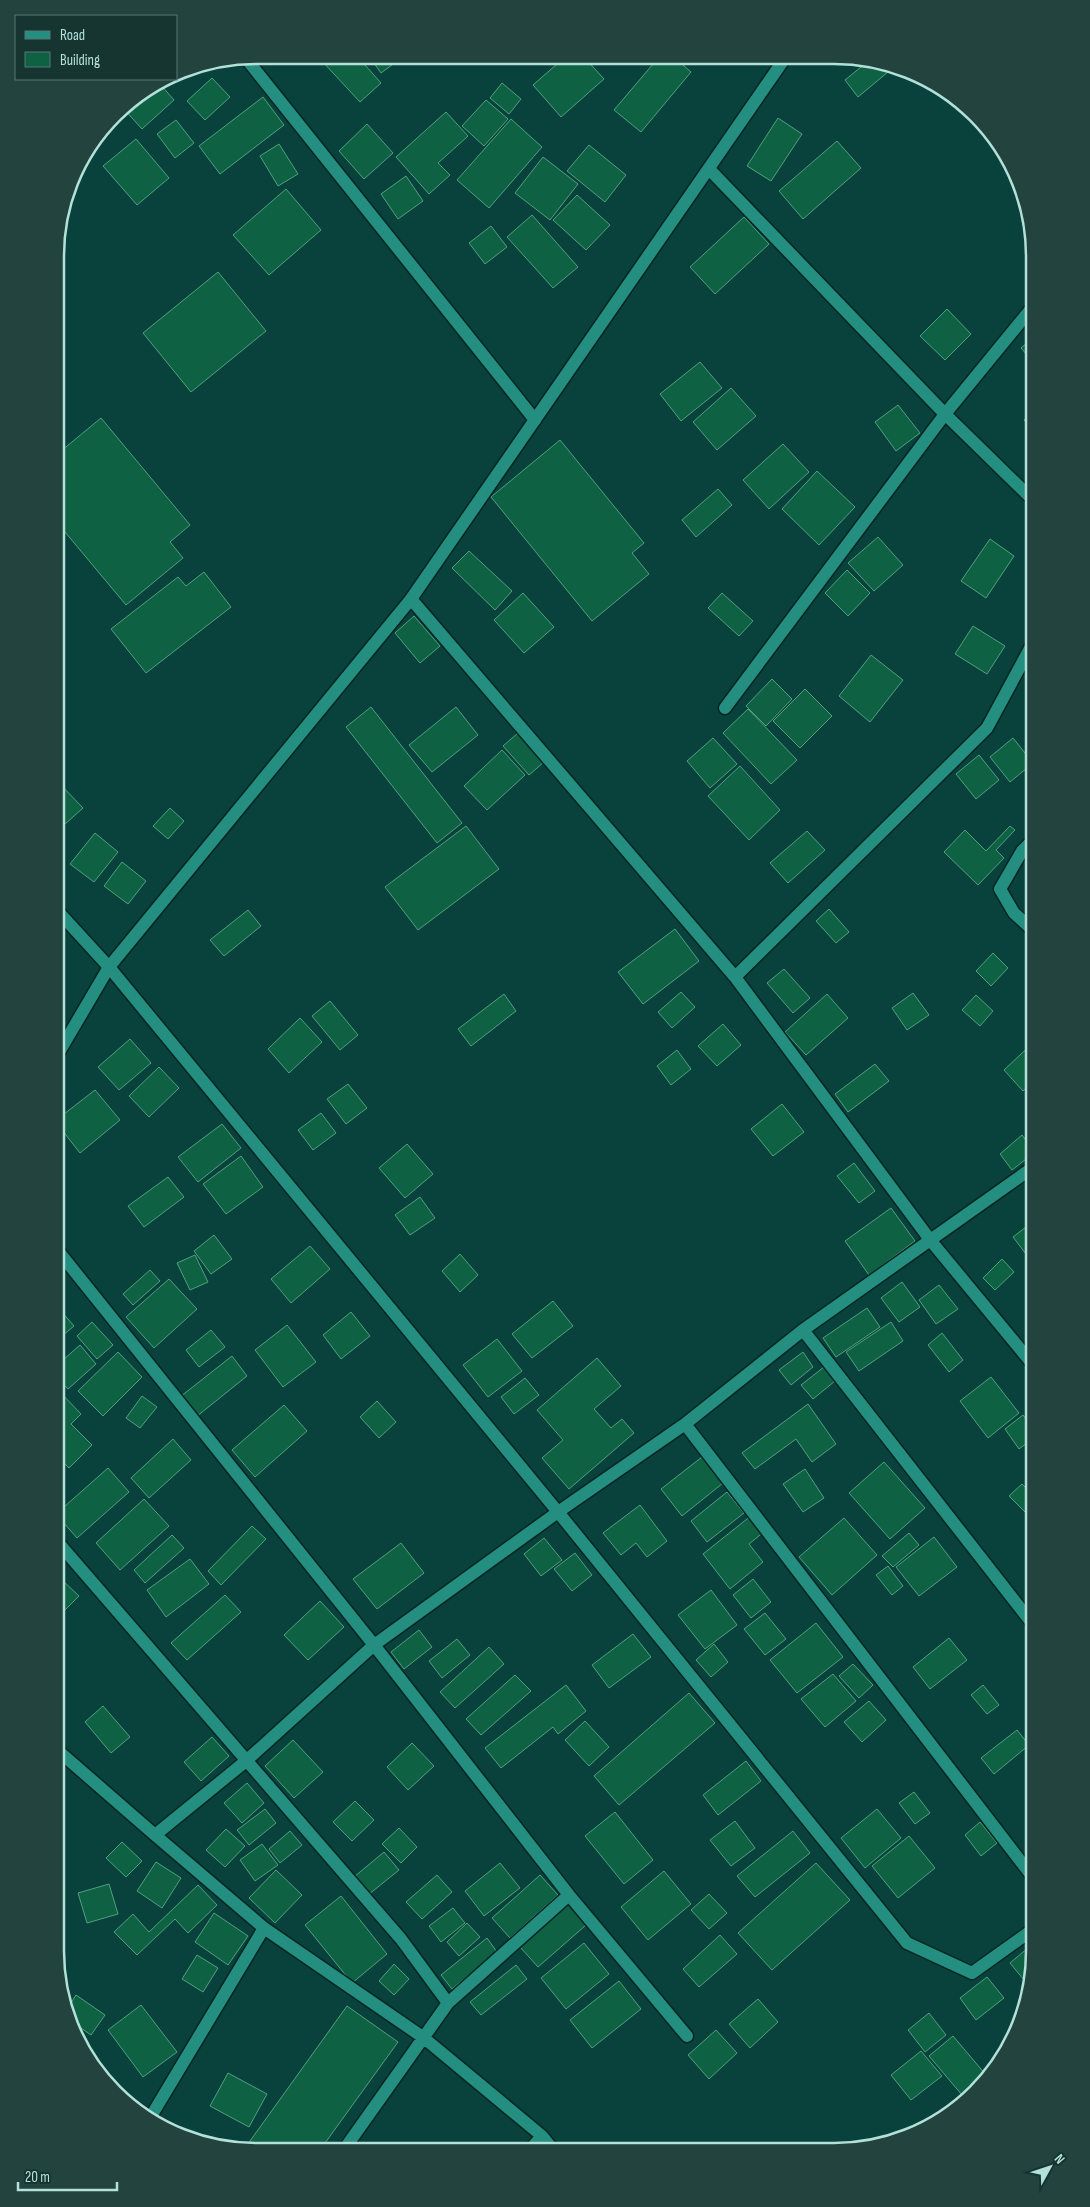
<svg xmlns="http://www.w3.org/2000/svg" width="1090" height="2207" viewBox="0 0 1090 2207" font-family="'Sofia Sans Condensed',sans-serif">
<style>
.building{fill:#0f6144;stroke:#51a07d}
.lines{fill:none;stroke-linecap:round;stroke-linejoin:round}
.minor-casing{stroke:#062622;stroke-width:15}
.tertiary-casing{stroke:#062622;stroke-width:15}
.minor{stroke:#248e81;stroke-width:12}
.tertiary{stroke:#248e81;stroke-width:12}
.rim{fill:none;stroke:#b3e0d8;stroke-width:2.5}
</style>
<rect width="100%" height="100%" fill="#09423c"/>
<path class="building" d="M327 55 357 56 381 83 360 102 321 60Z
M369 56H404L381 73Z
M565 57H584L604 79 561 117 533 85Z
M659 57 675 58 691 72 641 132 614 110Z
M871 59 879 61 888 72 858 97 845 80Z
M212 78 230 97 205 120 187 101Z
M159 83 174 100 142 129 123 108Z
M502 83 521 99 509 114 490 98Z
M263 97 284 125 220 174 199 146Z
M486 100 508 119 484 146 462 126Z
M446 112 468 136 438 163 450 175 429 194 396 157Z
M778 118 802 134 771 181 747 166Z
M511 119 542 147 489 208 457 180Z
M176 120 194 143 175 158 157 134Z
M367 124 393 153 364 179 339 151Z
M136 139 169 178 137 205 103 166Z
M837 141 861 168 803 219 779 191Z
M279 144 298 174 278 186 260 156Z
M589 145 626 175 605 202 567 171Z
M543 157 578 184 550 220 515 193Z
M406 176 423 201 398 219 381 194Z
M286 189 321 230 269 275 233 235Z
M577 195 610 225 586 250 553 220Z
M532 215 578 267 553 288 507 237Z
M744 217 769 244 715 294 690 267Z
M491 226 507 247 485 264 469 243Z
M218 272 266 331 191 392 143 333Z
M947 309 971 334 945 360 920 336Z
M1035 336V364L1021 348Z
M700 362 722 388 681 421 660 394Z
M731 388 756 416 717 450 693 422Z
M898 405 920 433 896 451 875 422Z
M1035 410V433L1024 420Z
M101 418 190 525 170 542 183 558 126 605 55 520V456Z
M560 440 644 543 632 553 649 574 592 621 491 497Z
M783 444 809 472 769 509 743 480Z
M817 471 855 507 819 545 782 509Z
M718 489 732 505 696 537 682 520Z
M878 537 903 565 874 591 848 563Z
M990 539 1014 556 986 598 961 581Z
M469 551 512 591 495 610 452 568Z
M847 570 870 593 848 616 825 593Z
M204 572 231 607 146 673 111 629 178 577 186 586Z
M523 593 554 627 524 653 494 620Z
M722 593 753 621 739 636 708 608Z
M414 616 440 646 420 663 395 633Z
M973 626 1005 646 987 674 955 654Z
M871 655 903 680 870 722 839 696Z
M772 679 792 699 766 726 746 706Z
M805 689 832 716 800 748 773 721Z
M371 707 462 823 437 843 346 727Z
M456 707 478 735 432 772 409 745Z
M748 709 797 760 771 784 723 733Z
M518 733 544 762 529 775 503 746Z
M713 738 737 764 710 788 687 761Z
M1013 738 1033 763 1010 782 990 757Z
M502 750 525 775 487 810 464 786Z
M979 755 999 780 976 799 956 774Z
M740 766 780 810 749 840 708 796Z
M59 783 83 808 55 833V787Z
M170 808 184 821 168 839 153 826Z
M466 826 499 869 418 930 385 887Z
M1010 826 1015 830 996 850 1004 858 978 885 944 852 965 830 986 851Z
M807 831 825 850 788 883 770 863Z
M95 833 118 852 94 882 70 864Z
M122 862 146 881 128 904 104 886Z
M829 909 849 932 836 943 816 921Z
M248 910 261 926 224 956 210 940Z
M675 929 699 961 643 1004 618 972Z
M993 953 1008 968 991 986 976 971Z
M784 969 810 998 793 1013 767 983Z
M681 992 695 1007 672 1028 658 1012Z
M913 993 929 1015 907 1030 892 1008Z
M504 994 516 1011 471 1046 458 1029Z
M827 994 848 1018 806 1055 785 1032Z
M976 995 993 1011 980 1026 962 1010Z
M330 1001 358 1035 340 1050 312 1016Z
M300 1018 322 1042 289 1073 268 1049Z
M723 1024 741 1045 717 1066 698 1046Z
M130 1039 151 1063 119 1090 98 1067Z
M1035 1041V1080L1023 1091 1004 1070Z
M677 1050 691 1069 671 1085 657 1066Z
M875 1064 889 1081 848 1112 835 1094Z
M159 1067 179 1088 149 1117 129 1096Z
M348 1084 367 1108 346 1124 327 1099Z
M95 1090 120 1120 80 1153 55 1121Z
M782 1104 804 1132 773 1156 751 1129Z
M321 1113 336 1133 313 1150 298 1130Z
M222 1124 241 1148 198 1182 178 1157Z
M1022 1135 1035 1152 1012 1170 1000 1154Z
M407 1144 433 1174 405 1198 379 1168Z
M241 1156 263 1187 226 1214 203 1184Z
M854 1163 875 1191 859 1203 837 1176Z
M168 1177 184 1197 144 1227 128 1206Z
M420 1197 435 1218 410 1235 395 1215Z
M891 1208 915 1241 869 1275 845 1241Z
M1035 1220V1254L1029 1258 1013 1237Z
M214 1235 232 1259 211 1274 194 1251Z
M310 1246 330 1269 291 1303 271 1279Z
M460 1254 478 1275 460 1292 442 1271Z
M195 1255 208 1282 190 1290 177 1263Z
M1002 1259 1014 1272 995 1290 983 1278Z
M150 1270 160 1281 133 1305 123 1294Z
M169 1279 197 1309 154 1348 126 1317Z
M1035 1279V1289L1030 1283Z
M902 1282 920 1307 899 1322 881 1298Z
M939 1285 958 1309 936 1324 919 1300Z
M553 1301 573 1326 532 1358 512 1334Z
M55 1304 74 1326 55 1342Z
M867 1308 880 1327 836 1357 823 1338Z
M351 1312 370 1336 341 1359 323 1335Z
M92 1322 113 1345 97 1359 77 1336Z
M891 1322 903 1341 859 1371 846 1352Z
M287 1325 316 1362 283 1387 255 1350Z
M211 1330 225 1347 199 1367 186 1350Z
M942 1333 963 1360 949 1372 928 1345Z
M497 1339 522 1371 488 1397 463 1365Z
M80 1345 96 1364 68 1389 55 1375V1367Z
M118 1352 142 1377 103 1416 78 1391Z
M803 1352 813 1367 791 1385 779 1370Z
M232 1356 247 1376 196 1417 180 1397Z
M597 1358 621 1386 594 1409 611 1428 622 1419 634 1433 569 1489 542 1458 563 1440 537 1410Z
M824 1367 835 1381 813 1399 801 1385Z
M991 1377 1019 1413 988 1438 960 1401Z
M525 1378 539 1395 514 1414 501 1397Z
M60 1392 81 1414 71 1424 92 1445 69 1468 55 1454V1397Z
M142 1396 157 1407 140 1428 126 1418Z
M377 1401 396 1422 379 1438 360 1417Z
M808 1404 836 1444 812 1462 796 1439 755 1469 742 1453Z
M284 1405 307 1431 255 1477 232 1450Z
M1023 1415 1035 1432V1437L1019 1449 1005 1429Z
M173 1439 191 1460 149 1498 131 1478Z
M702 1457 723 1483 682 1516 661 1489Z
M884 1462 925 1508 890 1539 849 1493Z
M108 1468 129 1492 77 1538 56 1514Z
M805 1469 824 1498 803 1512 783 1484Z
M1022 1484 1035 1497V1502L1025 1512 1009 1496Z
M727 1492 744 1513 707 1542 691 1521Z
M144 1499 169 1526 120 1570 96 1543Z
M640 1505 667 1541 647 1557 636 1543 621 1555 603 1533Z
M752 1515 765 1531 749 1544 763 1562 730 1589 703 1554Z
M844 1518 877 1555 832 1595 799 1557Z
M252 1526 266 1539 221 1585 208 1571Z
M909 1533 919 1545 893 1567 882 1556Z
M172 1535 184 1548 145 1583 134 1570Z
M934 1537 957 1567 919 1596 896 1567Z
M544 1538 562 1560 541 1576 524 1554Z
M401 1543 424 1573 377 1609 353 1579Z
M575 1553 592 1575 572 1591 554 1569Z
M190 1559 209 1584 166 1617 147 1590Z
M888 1566 903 1586 892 1595 876 1575Z
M753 1579 771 1602 751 1618 733 1595Z
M62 1580 79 1596 55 1620V1587Z
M711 1590 737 1625 705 1649 678 1615Z
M225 1595 241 1612 187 1660 171 1643Z
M320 1601 344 1627 308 1660 284 1635Z
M765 1613 786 1639 765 1655 744 1629Z
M816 1623 843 1657 797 1693 770 1660Z
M419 1630 432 1647 404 1669 391 1652Z
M633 1634 651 1657 609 1688 592 1665Z
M949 1638 967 1660 930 1689 913 1667Z
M457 1639 470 1655 442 1678 429 1661Z
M714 1644 728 1662 711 1677 696 1660Z
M489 1647 504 1664 455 1708 440 1692Z
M853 1664 873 1685 859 1698 839 1676Z
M833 1674 856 1701 825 1727 801 1699Z
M515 1675 531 1691 481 1735 466 1719Z
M566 1685 586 1711 558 1734 553 1727 501 1768 485 1748Z
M983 1685 999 1705 987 1714 971 1695Z
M689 1693 715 1723 619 1805 594 1776Z
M869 1701 886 1720 862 1742 844 1722Z
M103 1706 130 1737 111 1753 85 1722Z
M585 1721 609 1747 589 1766 565 1740Z
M1017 1730 1029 1745 994 1774 981 1758Z
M212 1737 229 1756 201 1781 184 1762Z
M293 1740 323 1772 294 1798 265 1766Z
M412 1743 434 1766 408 1790 387 1767Z
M746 1761 761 1781 718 1815 703 1795Z
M247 1783 264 1803 242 1823 224 1803Z
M914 1792 930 1813 915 1824 899 1803Z
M355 1801 374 1820 352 1841 333 1822Z
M265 1809 276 1823 249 1845 237 1830Z
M877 1809 901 1838 865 1868 841 1838Z
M615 1812 653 1860 624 1884 585 1836Z
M735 1821 755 1848 731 1866 710 1840Z
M980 1822 997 1843 981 1856 965 1835Z
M399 1828 417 1847 401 1863 382 1844Z
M226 1829 245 1846 225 1867 206 1850Z
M290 1831 302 1845 280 1863 269 1849Z
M793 1831 810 1853 755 1897 737 1876Z
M909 1836 935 1868 898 1898 872 1866Z
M122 1842 142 1861 126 1877 106 1858Z
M262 1844 278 1865 255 1881 240 1860Z
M384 1852 399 1870 368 1895 354 1877Z
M156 1862 181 1878 162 1908 137 1891Z
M500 1863 520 1888 484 1916 465 1891Z
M816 1863 850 1900 772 1970 738 1933Z
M276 1870 302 1895 275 1923 249 1898Z
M664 1871 691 1904 648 1940 621 1907Z
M437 1875 452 1892 422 1919 406 1902Z
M540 1875 558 1895 510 1938 492 1918Z
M109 1884 118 1914 87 1923 78 1893Z
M198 1885 217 1905 188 1933 175 1919 137 1955 114 1932 133 1914 149 1932Z
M709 1894 727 1913 709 1929 691 1910Z
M341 1896 387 1954 352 1983 305 1925Z
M568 1904 586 1925 538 1967 520 1947Z
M453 1908 465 1923 441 1942 429 1926Z
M214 1913 248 1936 228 1965 195 1942Z
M467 1923 480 1937 459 1956 447 1942Z
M720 1935 737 1954 699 1987 683 1969Z
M487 1938 497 1952 452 1989 441 1975Z
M1035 1942 1033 1973 1024 1980 1010 1963Z
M584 1943 609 1974 566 2009 541 1978Z
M197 1955 218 1968 203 1992 182 1979Z
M394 1964 409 1979 394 1995 379 1981Z
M516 1965 527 1979 481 2015 470 2002Z
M987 1977 1004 1998 976 2020 960 1998Z
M619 1981 641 2009 592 2048 570 2020Z
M76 1995 105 2015 91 2035 68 2019 66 2015 65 2012Z
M758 1999 778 2022 750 2048 729 2024Z
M141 2005 177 2052 143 2077 108 2030Z
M347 2006 398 2042 320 2150H248L245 2148Z
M929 2013 946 2035 925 2052 908 2030Z
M716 2030 737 2053 709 2079 688 2055Z
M953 2036 986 2075 962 2095 929 2056Z
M921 2051 942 2076 911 2100 891 2075Z
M228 2073 267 2094 249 2127 210 2106Z"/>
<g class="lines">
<g class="minor-casing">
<path id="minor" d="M245 57 535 420
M709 169 945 414 1035 502
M411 599 735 977 931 1241 1035 1367
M725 708 945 414 1035 304
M55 908 109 967 558 1512 907 1943 972 1973 1035 1928
M1035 932 1014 913 1000 889 1022 851 1035 838
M735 977 987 728 1035 639
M55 1247 374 1645 569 1895 687 2036
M803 1330 1035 1627
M685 1424 1035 1880
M55 1539 401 1939 448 2003 569 1895
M55 1748 155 1835
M150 2118 264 1928
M343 2151 448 2003
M529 2151 542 2136
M554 2151 542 2136 424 2038 264 1928 155 1835 246 1761 374 1645 558 1512 685 1424 803 1330 1035 1166"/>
</g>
<g class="tertiary-casing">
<path id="tertiary" d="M55 1059 109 967 411 599 785 58"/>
</g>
<use href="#minor" class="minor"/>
<use href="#tertiary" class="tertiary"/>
</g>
<path d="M0 0H1090V2207H0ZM256 64H834A192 192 0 0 1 1026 256V1951A192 192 0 0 1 834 2143H256A192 192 0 0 1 64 1951V256A192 192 0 0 1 256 64Z" fill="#23433e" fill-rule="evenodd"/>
<path class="rim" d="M256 64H834A192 192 0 0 1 1026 256V1951A192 192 0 0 1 834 2143H256A192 192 0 0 1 64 1951V256A192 192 0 0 1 256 64Z"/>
<rect x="15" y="15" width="162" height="65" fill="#163531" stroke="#557974"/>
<rect x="25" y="31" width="25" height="8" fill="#248e81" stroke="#557974"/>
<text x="60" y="40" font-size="15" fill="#b3e0d8">Road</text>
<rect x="25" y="52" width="25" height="15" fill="#0f6144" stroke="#557974"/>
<text x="60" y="65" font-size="15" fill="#b3e0d8">Building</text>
<g transform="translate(1050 2167) rotate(50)" stroke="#163531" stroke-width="4" paint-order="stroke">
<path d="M0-4L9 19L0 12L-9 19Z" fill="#b3e0d8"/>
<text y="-8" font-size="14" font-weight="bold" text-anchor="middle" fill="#b3e0d8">N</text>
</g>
<path d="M18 2182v8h99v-8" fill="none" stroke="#b3e0d8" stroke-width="2.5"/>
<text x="25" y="2182" font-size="15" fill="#b3e0d8" stroke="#163531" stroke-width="4" paint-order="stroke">20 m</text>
</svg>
